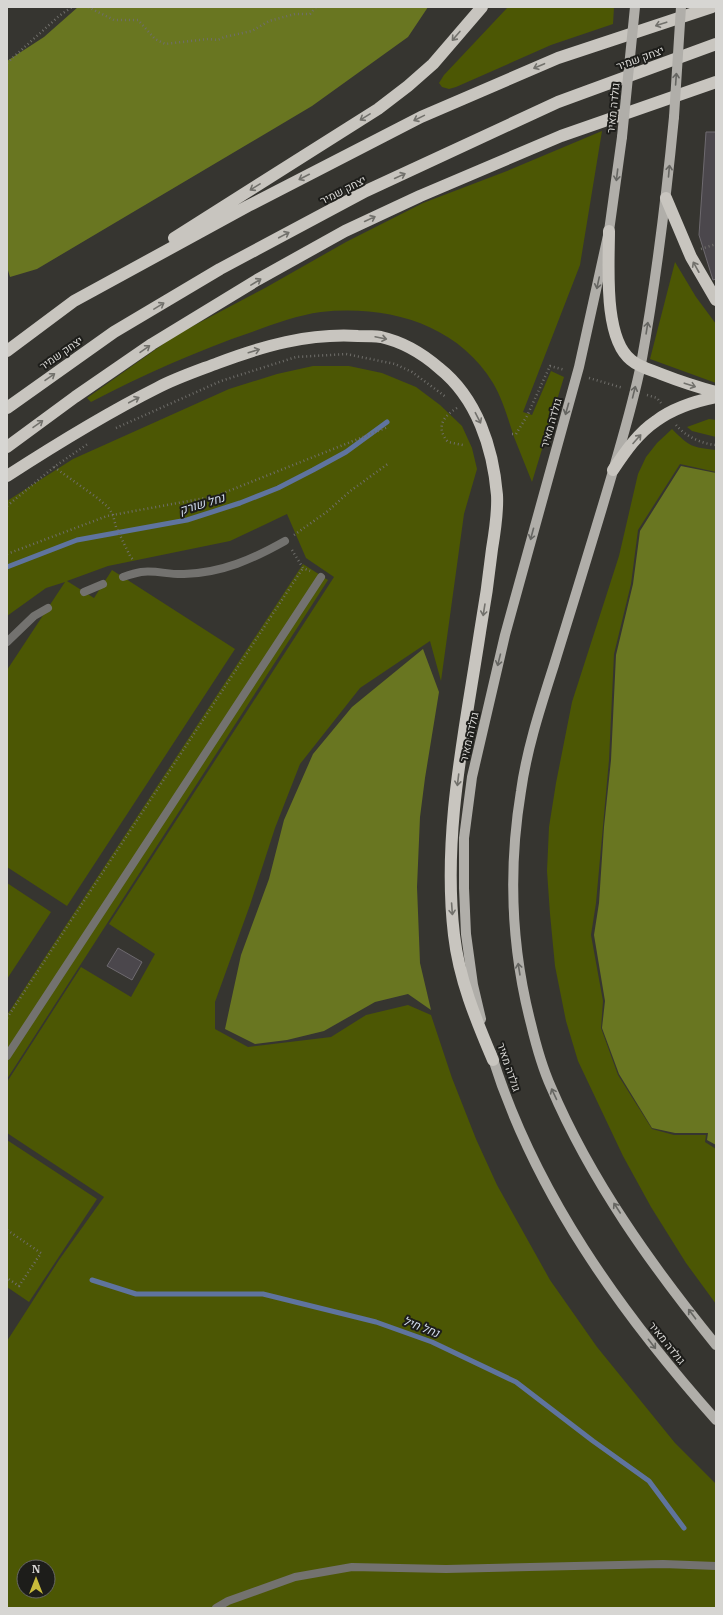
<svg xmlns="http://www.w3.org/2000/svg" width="723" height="1615" viewBox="0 0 723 1615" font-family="'IBM Plex Serif',Heebo,serif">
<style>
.green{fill:#4c5704;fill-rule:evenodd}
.forest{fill:#697621}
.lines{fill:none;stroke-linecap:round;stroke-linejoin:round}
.stream{stroke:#5f749e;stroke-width:5}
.building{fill:#4b474c;stroke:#6e6a6f}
.path{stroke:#6f6e6a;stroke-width:2.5;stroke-dasharray:1 3;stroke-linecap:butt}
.lane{stroke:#73726f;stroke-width:8}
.street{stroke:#73726f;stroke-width:8}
.primary{stroke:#b0aea9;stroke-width:10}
.highway{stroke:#c8c5bf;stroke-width:12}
.primary-bridge{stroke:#b0aea9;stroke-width:10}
.oneway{stroke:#72716c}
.oneway2{stroke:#666662}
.labels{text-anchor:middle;stroke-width:4;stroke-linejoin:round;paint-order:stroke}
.street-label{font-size:11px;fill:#d7d6d3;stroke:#1d1d1a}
.water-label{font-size:12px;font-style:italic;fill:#d1dbed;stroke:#1d1d1a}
</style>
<rect width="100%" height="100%" fill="#363530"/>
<path class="green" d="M508 7H614L613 24 551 45 456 87 449 89 442 87 439 83 444 75Z
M602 131 580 265 523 412 532 415 551 371 564 377 532 482C526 467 520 452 514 437 508 419 503 400 493 383 457 324 388 305 321 312 298 315 274 324 252 332 196 351 143 375 91 402L87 398 176 335 265 288 346 242 423 203 507 171Z
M675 262 696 297 716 324V383L650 359Z
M313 366H349L382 373 416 387 440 405 462 426 472 448 477 469 464 514 441 681 430 641 360 688 300 764 275 828 250 905 215 1002V1029L248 1047 331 1037 366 1015 408 1005 431 1015 452 1078 476 1139 497 1185 550 1280 597 1347 675 1443 716 1484V1608H7V1341L59 1260 104 1197 7 1133V1082L81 967 131 997 155 954 109 924 334 577 306 558 287 514 230 541 108 566 67 581 94 598 112 570 235 649 67 906 7 867V670L65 582 46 588 7 616V501L73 459 229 389 277 374ZM24 1567H48V1591H24Z
M709 419 716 420V437L692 431 687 427Z
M672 429C690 447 691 447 716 450V472L680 464 638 530 631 584 614 654 609 760 596 903 591 935 603 1001 601 1028 618 1075 652 1129 674 1135H706L705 1142 716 1149V1304L686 1263 651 1207 623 1156 578 1061 566 1021 555 966 550 914 547 871 549 827 556 783 572 702 619 556 638 474 646 457 657 443Z
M303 564 328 580 7 1079V1015Z
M7 883 51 912 7 979Z
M7 1140 97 1199 29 1302 7 1287Z"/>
<path class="forest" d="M78 7H428L408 37 312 106 37 269 10 277 7 267V61L44 37Z
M681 466 716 473V1145L707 1140 708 1133H675L652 1128 619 1074 602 1028 605 1001 594 935 599 903 604 827 611 760 616 655 633 584 640 531Z
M423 649 439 692 425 778 420 817 417 887 420 963 431 1010 408 994 375 1002 324 1031 287 1040 255 1044 225 1029 241 955 269 879 284 820 313 754 352 707Z"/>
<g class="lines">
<path class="stream" d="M7 567 77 540 187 520 240 503 278 488 313 470 346 452 387 422
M92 1280 136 1294H263L376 1322 432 1342 516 1382 593 1441 649 1481 684 1528"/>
</g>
<path class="building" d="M706 132H716V279L713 280 699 235Z
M118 948 142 962 132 980 107 966Z"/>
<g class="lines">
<path class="path" d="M88 7 114 20H138L155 39 165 44 208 39 218 40 224 37 252 31 269 21 295 14H310L316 7
M7 63 59 16 72 7
M701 249 716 244
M589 378 623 388
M647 395 657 398 661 403
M457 408C442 417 436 428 448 442L463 445
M676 425C685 436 702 444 716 445
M116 428 221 381 296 357 346 354 395 364 412 372 446 397
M512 434H516L527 416 550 366 565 370
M54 467 96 497 108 507 113 515 116 527 130 556 134 561
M7 506 54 467 89 443
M294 535 328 511 349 492 389 463
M292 550 303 568 310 571
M7 554 107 516 216 496 388 427
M7 1018 303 568
M7 1230 41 1253 19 1286 7 1278"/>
<path class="lane" d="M123 577C129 575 135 573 141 572 156 570 170 575 184 574 222 573 253 559 285 541
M84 592 103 584
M7 642 34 616 48 608"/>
<path class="street" d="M7 1056 321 577
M216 1608 228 1601 295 1577 352 1567 446 1569 663 1564 716 1566"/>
<path class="primary" d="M674 117C666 200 656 282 641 364 634 400 623 436 613 471 594 536 574 600 554 665 541 706 527 748 521 791 508 870 511 947 531 1024 536 1045 542 1067 551 1087 591 1181 652 1266 716 1345
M481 1019 473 985 466 934 464 888V838L472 777 505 635 579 367 609 231 622 137
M491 1053C534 1192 620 1312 716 1420"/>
<path class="highway" d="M666 198 691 257 716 300
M609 231C609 264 603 338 631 360 639 367 651 370 661 374 679 381 697 387 716 392
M174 238 378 109 408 86 433 64 482 7
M7 351 74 301 248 206 421 117 558 58 712 7
M7 408 114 332 220 269 366 191 558 102 716 44
M7 447 75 397 152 344 257 280 345 231 420 196 561 136 716 82
M613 470C625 452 638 433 656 421 672 409 696 401 716 397
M7 476C55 445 105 414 157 388 176 378 197 371 218 363 263 346 308 333 358 336 365 336 374 336 381 337 403 342 423 354 439 368 477 398 493 448 497 495 498 512 495 531 492 549 489 576 485 604 480 632 465 731 442 834 454 935 459 979 476 1020 493 1060"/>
<path class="primary-bridge" d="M674 117 681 7
M622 137 635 7"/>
</g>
<defs><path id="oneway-shaft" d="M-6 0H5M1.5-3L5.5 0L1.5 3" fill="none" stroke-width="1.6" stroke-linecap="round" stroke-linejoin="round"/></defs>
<g class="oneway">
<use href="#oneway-shaft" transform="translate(661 24) rotate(162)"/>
<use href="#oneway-shaft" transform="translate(456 36) rotate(131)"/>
<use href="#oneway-shaft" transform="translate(539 66) rotate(157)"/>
<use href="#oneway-shaft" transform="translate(365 117) rotate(148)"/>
<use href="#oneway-shaft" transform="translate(419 118) rotate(154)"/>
<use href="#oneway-shaft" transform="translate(400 176) rotate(-25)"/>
<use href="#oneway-shaft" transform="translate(304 177) rotate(153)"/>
<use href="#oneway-shaft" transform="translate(255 187) rotate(148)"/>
<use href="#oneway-shaft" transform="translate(370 219) rotate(-25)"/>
<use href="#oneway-shaft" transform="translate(284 235) rotate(-28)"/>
<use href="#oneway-shaft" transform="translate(696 267) rotate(-119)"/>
<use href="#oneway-shaft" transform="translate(256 282) rotate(-31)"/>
<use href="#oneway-shaft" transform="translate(159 306) rotate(-31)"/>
<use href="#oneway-shaft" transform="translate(381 338) rotate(12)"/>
<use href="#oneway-shaft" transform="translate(145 349) rotate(-35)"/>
<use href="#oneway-shaft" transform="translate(254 351) rotate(-17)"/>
<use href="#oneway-shaft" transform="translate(50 377) rotate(-35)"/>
<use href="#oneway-shaft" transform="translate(690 385) rotate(18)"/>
<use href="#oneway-shaft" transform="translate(134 400) rotate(-28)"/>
<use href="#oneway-shaft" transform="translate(478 418) rotate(63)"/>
<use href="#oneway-shaft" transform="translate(38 424) rotate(-35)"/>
<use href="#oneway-shaft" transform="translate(637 439) rotate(-48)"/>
<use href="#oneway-shaft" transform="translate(484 610) rotate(99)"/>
<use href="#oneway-shaft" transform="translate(458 780) rotate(97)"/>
<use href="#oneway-shaft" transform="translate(452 909) rotate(86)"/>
</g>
<g class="oneway2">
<use href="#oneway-shaft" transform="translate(676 79) rotate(-86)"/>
<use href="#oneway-shaft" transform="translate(669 171) rotate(-85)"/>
<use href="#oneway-shaft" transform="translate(617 175) rotate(97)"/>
<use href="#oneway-shaft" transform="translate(598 283) rotate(102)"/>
<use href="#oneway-shaft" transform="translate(647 328) rotate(-81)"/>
<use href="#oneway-shaft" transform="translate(634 392) rotate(-76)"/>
<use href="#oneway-shaft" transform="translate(567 409) rotate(106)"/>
<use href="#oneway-shaft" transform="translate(532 534) rotate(105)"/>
<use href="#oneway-shaft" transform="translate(499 660) rotate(104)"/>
<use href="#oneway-shaft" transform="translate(519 969) rotate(-99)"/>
<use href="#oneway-shaft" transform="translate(554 1094) rotate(-115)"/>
<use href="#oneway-shaft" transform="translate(617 1208) rotate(-123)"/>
<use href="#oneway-shaft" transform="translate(692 1314) rotate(-127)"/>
<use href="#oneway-shaft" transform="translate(652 1344) rotate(52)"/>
</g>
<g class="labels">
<g class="street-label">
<text transform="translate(640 58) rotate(-20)" y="4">יצחק שמיר</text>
<text transform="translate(613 108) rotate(-84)" y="4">גולדה מאיר</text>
<text transform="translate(343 190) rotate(-27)" y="4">יצחק שמיר</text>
<text transform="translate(61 353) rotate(-35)" y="4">יצחק שמיר</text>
<text transform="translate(551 423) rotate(-74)" y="4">גולדה מאיר</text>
<text transform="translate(469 737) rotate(-77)" y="4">גולדה מאיר</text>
<text transform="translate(509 1067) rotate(71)" y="4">גולדה מאיר</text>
<text transform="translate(667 1343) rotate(51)" y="4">גולדה מאיר</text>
</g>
<g class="water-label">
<text transform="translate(202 504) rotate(-17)" y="4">נחל שורק</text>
<text transform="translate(421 1327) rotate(21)" y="4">נחל חיל</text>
</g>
</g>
<rect width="723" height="1615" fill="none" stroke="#d7d6d3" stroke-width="16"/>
<g transform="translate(36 1579)"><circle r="19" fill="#1d1d1a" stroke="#676764"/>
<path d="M0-3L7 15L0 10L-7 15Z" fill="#c8bb3b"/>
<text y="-6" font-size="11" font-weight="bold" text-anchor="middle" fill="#d7d6d3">N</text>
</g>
</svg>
